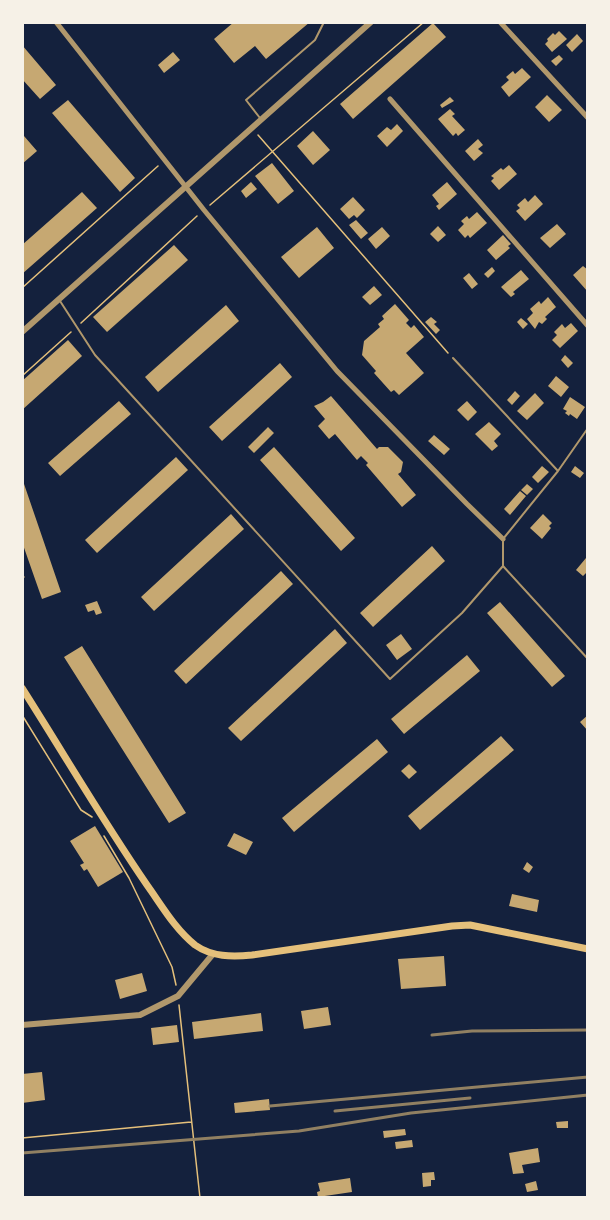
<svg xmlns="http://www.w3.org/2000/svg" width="610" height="1220" viewBox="0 0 610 1220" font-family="Ubuntu,sans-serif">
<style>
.building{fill:#c6a872}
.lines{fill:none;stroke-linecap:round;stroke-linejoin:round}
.path{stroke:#e5c07b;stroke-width:1.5}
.service{stroke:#b1986c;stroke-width:2}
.minor{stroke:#b1986c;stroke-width:5}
.tertiary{stroke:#b1986c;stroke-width:6}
.secondary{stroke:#e5c07b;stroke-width:7}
.rail{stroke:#918062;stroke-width:3}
</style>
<rect width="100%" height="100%" fill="#14213d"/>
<path class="building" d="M234 22H310L266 59 255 46 234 63 214 39Z
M433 23 446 37 353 119 340 104Z
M559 31 567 39 552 52 545 44 548 41 547 39 553 33 555 35Z
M577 34 583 41 572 52 566 45Z
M22 45 56 85 40 99 22 79Z
M173 52 180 60 164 73 158 65Z
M559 55 563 59 556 66 551 61Z
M522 68 531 77 509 97 501 87 509 80 506 77 513 71 515 74Z
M547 95 562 110 549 122 535 107Z
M450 97 454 101 442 108 440 105Z
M68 100 135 178 120 192 52 113Z
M450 109 455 114 452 116 465 130 458 136 456 133 453 136 438 119Z
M397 124 403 131 387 147 377 136 387 127 391 130Z
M313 131 330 150 313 165 297 146Z
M24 136 37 151 22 164V137Z
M478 139 483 145 478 149 483 153 474 161 465 151Z
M272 163 294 191 278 204 255 176Z
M509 165 517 174 499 190 491 181 494 178 491 176 501 168 503 170Z
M251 182 257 189 246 198 241 191Z
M447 182 457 194 439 210 436 206 439 204 432 195Z
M82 192 97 208 22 274V245Z
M535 195 543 204 525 221 516 211 520 208 517 205 525 198 528 202Z
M353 197 365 210 357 218 354 215 349 219 340 209Z
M477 212 487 223 470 238 468 235 465 238 458 230 464 224 461 221 467 216 469 219Z
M356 220 368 233 361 239 349 225Z
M557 224 566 234 550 248 540 238Z
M438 226 446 235 438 242 430 234Z
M317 227 334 248 299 278 281 257Z
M382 227 390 236 376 249 368 239Z
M503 235 511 244 508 246 510 248 496 260 487 250Z
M174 245 188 260 107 332 93 317Z
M583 266 588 270V292L573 275Z
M492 267 495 271 488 278 484 274Z
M521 270 529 279 513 292 515 294 511 297 501 287Z
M469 273 478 284 472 289 463 278Z
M374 286 382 295 370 305 362 297Z
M548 297 556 307 545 317 547 319 542 324 539 322 535 329 527 319 533 313 530 309 539 301 541 304Z
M395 304 409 320 406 323 411 328 414 325 424 337 406 353 424 373 399 395 394 390 391 392 374 373 376 371 362 355 364 341 380 327 378 324 384 319 382 316Z
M226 305 239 321 158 392 145 377Z
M431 317 437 322 434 324 440 330 436 334 425 322Z
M521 318 528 324 523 329 517 322Z
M571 323 578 331 560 348 552 340 557 335 554 332 562 324 565 328Z
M68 340 82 356 22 410V381Z
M565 355 573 363 568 368 561 360Z
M280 363 292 377 222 441 209 427Z
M556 376 569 387 561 397 548 386Z
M515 391 520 396 512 405 507 400Z
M535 393 544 403 527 420 517 411Z
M331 396 377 449 379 447H388L403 462 401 472 398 474 416 495 402 507 366 465 368 463 361 456 357 460 335 434 329 439 318 426 325 419 314 406 323 402Z
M570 397 585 407 577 419 570 414 569 416 565 413 567 411 563 409Z
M119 401 131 414 60 476 48 463Z
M467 401 477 412 468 421 457 410Z
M489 422 501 434 494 441 498 446 492 451 475 434Z
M268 427 274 433 254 453 248 447Z
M434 435 450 449 444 455 428 441Z
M274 447 355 538 341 551 260 460Z
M176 457 188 470 97 553 85 540Z
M542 466 549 472 538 483 532 477Z
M575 466 584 473 580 478 571 472Z
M23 481 61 592 42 599 22 542Z
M527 484 533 489 527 495 521 490Z
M520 491 526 496 510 515 504 509Z
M231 514 244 529 154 611 141 597Z
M543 514 552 523 549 526 551 528 542 539 530 528Z
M432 546 445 561 373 627 360 613Z
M586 558 588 571 583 576 576 570Z
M281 571 293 584 186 684 174 671Z
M97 601 102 613 96 615 94 610 88 612 85 605Z
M500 602 565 676 552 687 487 613Z
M335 629 347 643 241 741 228 728Z
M401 634 412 649 397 660 386 645Z
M82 646 186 813 169 823 64 657Z
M467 655 480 671 404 734 391 719Z
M588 715V731L580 722Z
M501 736 514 750 420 830 408 816Z
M377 739 388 752 294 832 282 818Z
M409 764 417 772 409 779 401 771Z
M95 826 123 872 98 887 87 869 84 871 80 865 84 863 70 841Z
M234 833 253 842 246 855 227 846Z
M527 862 533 867 529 873 523 869Z
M512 894 539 900 537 912 509 906Z
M444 956 446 986 401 989 398 959Z
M142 973 147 991 120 999 115 980Z
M328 1007 331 1025 304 1029 301 1011Z
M261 1013 263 1031 194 1039 192 1022Z
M177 1025 179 1042 153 1045 151 1028Z
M42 1072 45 1100 22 1103V1074Z
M269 1099 270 1110 235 1113 234 1103Z
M568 1121V1128H557L556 1122Z
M405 1129 406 1135 384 1138 383 1131Z
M412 1140 413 1147 396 1149 395 1142Z
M538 1148 540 1162 522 1165 524 1173 513 1174 509 1153Z
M434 1172 435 1180H431V1186L423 1187 422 1173Z
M350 1178 352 1192 318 1197 317 1192 320 1191 318 1183Z
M536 1181 538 1190 527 1192 525 1184Z"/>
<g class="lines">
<path class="path" d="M258 135 448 353
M210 205 424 22
M22 288 158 166
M81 323 197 216
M22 376 71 332
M22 577H24
M22 715 81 810 92 817
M104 836 129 878 172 967 176 985
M179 1005 200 1198
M22 1138 191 1122"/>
<path class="service" d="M260 118 246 100 315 40 324 22
M60 301 95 355 390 679 462 613 503 566
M453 358 558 471
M588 428 558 471 503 539V566L588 659"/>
<path class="minor" d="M56 22 204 210 337 371 467 504 503 539
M500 22 588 118
M390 99 588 326"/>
<path class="tertiary" d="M22 332 371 22
M22 1025 140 1015 178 996 213 954"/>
<path class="secondary" d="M22 688C64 754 103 821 147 885 162 906 175 929 195 945 212 957 232 957 252 955L452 926 470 925 588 949"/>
<path class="rail" d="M432 1035 472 1031 588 1030
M270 1106 588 1077
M335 1111 470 1098
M22 1153 299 1131 411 1113 588 1095"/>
</g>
<rect width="610" height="1220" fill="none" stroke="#f6f1e7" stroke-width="48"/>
</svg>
